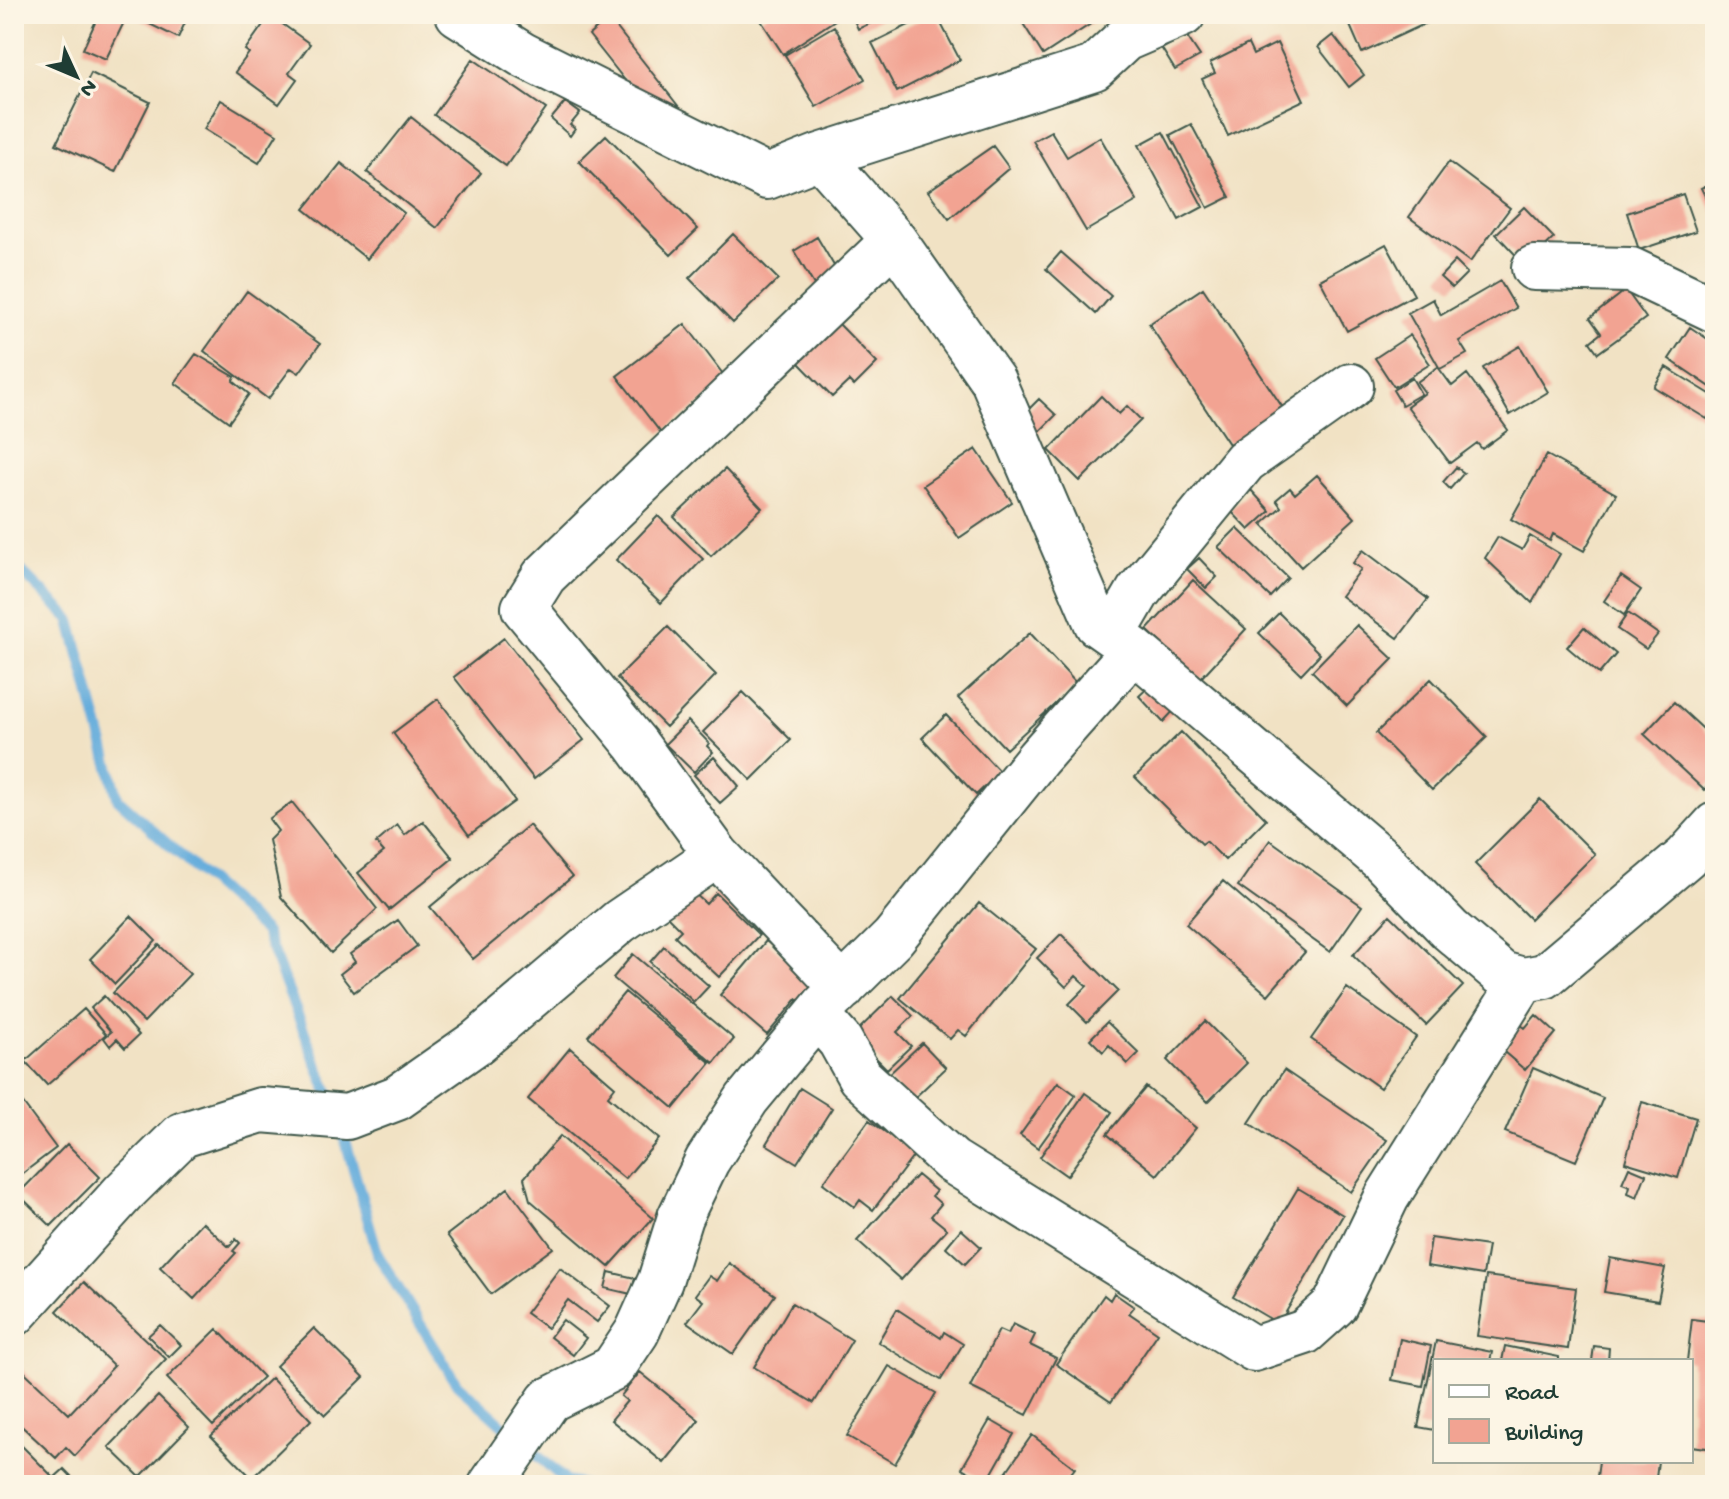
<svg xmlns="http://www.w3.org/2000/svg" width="1729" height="1499" viewBox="0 0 1729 1499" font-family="'Gochi Hand',sans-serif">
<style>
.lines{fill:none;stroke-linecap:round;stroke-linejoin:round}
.stream{stroke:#66addc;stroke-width:11}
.building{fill:#f2a392}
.minor-casing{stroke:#3e564a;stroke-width:48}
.minor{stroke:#fff;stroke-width:44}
</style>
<rect width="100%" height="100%" fill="#fcf5e5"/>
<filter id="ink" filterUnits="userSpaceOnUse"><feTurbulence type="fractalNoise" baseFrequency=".0125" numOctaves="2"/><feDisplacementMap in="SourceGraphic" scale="16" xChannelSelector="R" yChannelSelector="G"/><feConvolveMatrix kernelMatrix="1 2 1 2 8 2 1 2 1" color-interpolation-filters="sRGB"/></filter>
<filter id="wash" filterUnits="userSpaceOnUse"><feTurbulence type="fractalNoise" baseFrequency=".006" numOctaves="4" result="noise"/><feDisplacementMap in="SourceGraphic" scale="32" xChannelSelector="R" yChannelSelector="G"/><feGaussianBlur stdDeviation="1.8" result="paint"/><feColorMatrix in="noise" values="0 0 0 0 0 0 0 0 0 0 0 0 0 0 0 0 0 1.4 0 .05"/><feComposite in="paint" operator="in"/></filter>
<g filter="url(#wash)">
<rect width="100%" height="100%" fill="#f1e2c4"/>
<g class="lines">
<path class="stream" d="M14 564 70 619 118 799 265 932 333 1105
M341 1125 378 1255 457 1384 514 1435
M527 1446 567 1482 584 1485"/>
</g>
<g id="blocks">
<path class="building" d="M99 14 126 18 106 59 83 49Z
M129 14H189L178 38Z
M579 14H615V15L581 23Z
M768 14H831L835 20 783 54 760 19Z
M851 14H890L858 29Z
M931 14H936L960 60 897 92 872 43Z
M1017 14H1106L1043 55Z
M1345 14H1426L1429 22 1362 53Z
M270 15 310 44 289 73 297 79 279 104 235 72 249 53 245 50Z
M609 18 683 112 658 122 589 35Z
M834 26 865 79 816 107 785 55Z
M1186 35 1200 56 1175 70 1162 49Z
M1333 35 1364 75 1349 87 1318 47Z
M1277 43 1304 100 1228 136 1202 79 1215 73 1210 63 1248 44 1253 55Z
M473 59 546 109 506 166 434 115Z
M91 73 150 102 115 172 56 144Z
M221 100 277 134 259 163 204 129Z
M565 102 580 113 570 125 575 129 570 136 551 119Z
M411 117 481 173 437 228 367 172Z
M1191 124 1230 197 1208 208 1170 135Z
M1051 131 1067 157 1100 137 1137 201 1086 231 1033 141Z
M1163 132 1203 207 1179 220 1139 145Z
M606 135 698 229 671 255 579 161Z
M993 146 1009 168 949 219 928 191Z
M1449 162 1510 208 1470 262 1409 217Z
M341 163 404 213 367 259 304 209Z
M1715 181V216L1701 188Z
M1683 194 1696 231 1639 250 1627 213Z
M1524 207 1554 238 1525 265 1496 234Z
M733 234 778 279 733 323 689 278Z
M817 237 843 281 820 295 794 251Z
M1386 244 1414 295 1347 331 1320 280Z
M1061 252 1111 296 1096 314 1046 269Z
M1455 261 1467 273 1452 288 1440 277Z
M1500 281 1516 308 1459 341 1467 354 1440 369 1408 313 1433 299 1441 315Z
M1203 288 1283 408 1229 444 1149 324Z
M1626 290 1646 318 1598 353 1590 342 1601 333 1590 318Z
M247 291 320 344 299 373 291 368 268 399 204 351Z
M838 323 877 363 854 386 849 381 832 397 798 362Z
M685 324 729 382 661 433 617 376Z
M1690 327 1715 344V390L1669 359Z
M1410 335 1430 364 1394 387 1375 358Z
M1520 346 1548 392 1510 415 1483 368Z
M196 354 235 377 233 381 249 394 229 422 175 383Z
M1438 367 1452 386 1467 374 1508 430 1482 449 1477 443 1450 463 1407 406 1425 393 1417 382Z
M1666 367 1715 397V407L1707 419 1654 387Z
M1412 378 1421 394 1402 405 1393 390Z
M1101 396 1119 414 1127 406 1141 420 1080 481 1049 450Z
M1039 399 1056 415 1033 438 1016 422Z
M976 449 1012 502 959 538 923 485Z
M1547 455 1616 494 1584 551 1553 534 1550 541 1511 519Z
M1456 467 1464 473 1450 489 1443 482Z
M725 469 762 508 711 556 674 517Z
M1317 475 1355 518 1301 567 1262 524 1281 507 1276 500 1290 488 1295 494Z
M1251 490 1270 511 1249 530 1230 510Z
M658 516 703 559 661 603 616 560Z
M1237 528 1288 578 1270 597 1218 547Z
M1530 536 1560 554 1532 603 1485 558 1498 537 1522 550Z
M1363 550 1428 599 1398 638 1341 596 1361 569 1353 563Z
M1199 558 1217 577 1206 588 1187 569Z
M1621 576 1641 590 1624 615 1604 601Z
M1193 580 1246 629 1200 679 1147 630Z
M1279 613 1320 654 1301 674 1259 633Z
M1628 613 1658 634 1646 649 1617 629Z
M1357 625 1393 659 1347 706 1312 671Z
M668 627 716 675 666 727 617 678Z
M1584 627 1616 654 1599 674 1567 647Z
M1030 633 1077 684 1006 749 958 698Z
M504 638 584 740 534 779 454 677Z
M1431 679 1487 737 1432 790 1376 733Z
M1154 682 1178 706 1163 722 1139 696Z
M743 692 791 740 751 780 703 732Z
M438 699 515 801 469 835 393 733Z
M1674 702 1715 740V778L1704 790 1644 734Z
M946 715 1000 772 976 795 922 738Z
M688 721 709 743 707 746 713 752 694 772 665 744Z
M1181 732 1266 819 1225 860 1206 841 1202 844 1135 777Z
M714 757 739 786 720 803 694 775Z
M1540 799 1595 854 1530 919 1475 864Z
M292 802 377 909 331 953 281 897 269 840 278 831 269 819Z
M423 821 453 858 389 910 358 873 384 852 376 843 397 825 405 835Z
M529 825 572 877 473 959 430 907Z
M1270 840 1362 906 1330 952 1238 886Z
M1223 881 1305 952 1268 995 1186 924Z
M692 891 706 904 716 893 759 935 719 977 675 936 681 930 667 916Z
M979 903 1036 949 966 1036 958 1030 950 1039 900 998Z
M1390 915 1463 986 1426 1025 1353 955Z
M131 916 156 941 115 984 90 959Z
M398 920 417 946 354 992 340 974 355 962 350 954Z
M1061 934 1118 991 1087 1022 1069 1004 1087 986 1076 976 1066 987 1037 958Z
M766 941 822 988 806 1007 797 999 767 1035 720 995Z
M159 945 190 974 144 1022 113 993Z
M664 946 709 986 694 1002 650 962Z
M633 954 734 1039 714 1063 613 978Z
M1347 988 1416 1037 1380 1088 1311 1039Z
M625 992 711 1063 674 1108 588 1036Z
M104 996 139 1035 125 1048 117 1039 110 1046 104 1038 111 1032 91 1008Z
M893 996 913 1016 897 1032 911 1046 887 1069 853 1035Z
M84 1009 106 1034 47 1085 25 1061Z
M1536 1015 1556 1033 1525 1070 1504 1052 1521 1025 1525 1028Z
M1205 1021 1247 1063 1208 1102 1167 1060Z
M1107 1022 1139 1053 1128 1064 1109 1045 1103 1052 1090 1039Z
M922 1043 946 1068 910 1102 886 1077Z
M570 1048 615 1087 608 1096 659 1139 625 1179 528 1099Z
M1533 1068 1603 1098 1576 1161 1505 1132Z
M1284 1070 1387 1140 1351 1192 1249 1123Z
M1058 1082 1076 1095 1038 1148 1020 1135Z
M1146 1087 1196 1128 1157 1175 1107 1134Z
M800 1088 832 1108 797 1163 766 1144Z
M1085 1093 1112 1112 1067 1176 1040 1157Z
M19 1098 56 1148 14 1180V1102Z
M1642 1102 1696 1118 1678 1178 1625 1162Z
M869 1120 915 1154 873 1210 860 1200 855 1207 823 1183Z
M560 1136 653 1218 609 1267 530 1200 524 1178Z
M67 1144 100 1177 51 1226 18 1194Z
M1629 1167 1646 1174 1637 1197 1628 1193 1630 1186 1622 1183Z
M917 1175 936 1191 932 1196 941 1204 931 1216 947 1229 901 1280 857 1241Z
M508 1188 553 1248 491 1294 447 1235Z
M1298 1188 1343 1215 1279 1324 1233 1297Z
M202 1222 229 1247 236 1239 240 1243 233 1251 236 1253 194 1299 160 1267Z
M961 1229 981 1247 965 1264 946 1247Z
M1431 1238 1488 1246 1483 1275 1427 1266Z
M1610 1258 1665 1268 1658 1301 1604 1292Z
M729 1263 775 1295 733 1354 687 1322 703 1301 695 1295 709 1276 717 1281Z
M560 1268 610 1306 597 1322 568 1300 547 1328 526 1313Z
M609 1272 635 1278 631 1294 605 1288Z
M1486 1276 1576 1288 1568 1349 1477 1336Z
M84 1282 166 1359 75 1456 66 1447 56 1458 14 1419V1362L69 1414 114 1366 57 1311Z
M1114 1293 1134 1307 1129 1313 1158 1333 1111 1402 1056 1364 1104 1295 1110 1300Z
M792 1303 852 1340 814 1403 754 1367Z
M897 1309 941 1338 944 1332 963 1344 941 1380 878 1342Z
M1692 1319 1715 1322V1449L1691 1446V1361H1687Z
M563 1320 586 1338 573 1355 550 1337Z
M1013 1324 1035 1335 1030 1345 1056 1358 1027 1415 970 1387 999 1330 1008 1334Z
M160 1325 181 1345 169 1357 148 1336Z
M314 1328 364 1377 325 1415 276 1366Z
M217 1329 263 1377 213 1426 167 1378Z
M1400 1339 1431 1346 1423 1386 1392 1380Z
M1436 1341 1492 1352 1490 1361H1435V1430L1418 1427Z
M1505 1346 1559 1357V1361H1502Z
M1594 1346 1609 1348 1608 1361H1592Z
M889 1366 936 1393 895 1464 847 1436Z
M640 1372 699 1420 664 1463 611 1420 627 1401 621 1396Z
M271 1378 311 1420 252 1478 211 1436Z
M158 1396 189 1427 140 1477 109 1447Z
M990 1420 1014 1434 987 1482 962 1468Z
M1032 1435 1075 1468 1062 1485H997Z
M21 1445 54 1478 64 1469 71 1476 62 1485H14V1452Z
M1599 1461H1658L1655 1485H1596Z"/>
</g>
</g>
<g filter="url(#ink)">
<use href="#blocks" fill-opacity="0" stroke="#3e564a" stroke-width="2"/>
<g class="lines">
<g class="minor-casing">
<path id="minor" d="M458 14 523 55 767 177 820 156 1094 68 1125 39 1183 14
M820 156 894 240 993 381 1097 624 1134 650 1382 860 1450 930 1502 974 1523 980 1545 976 1686 857 1715 825
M1534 268 1631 270 1715 310
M1113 635 1138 592 1245 461 1351 386
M843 988 717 855 636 744 524 608 544 576 894 240
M817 1015 840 1041 860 1077 952 1161 1254 1349 1305 1332 1335 1305 1387 1197 1523 980
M14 1314 124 1192 182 1135 261 1110 347 1117 397 1098 477 1042 620 921 717 855
M491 1485 549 1400 613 1368 637 1332 660 1281 680 1217 707 1161 747 1099 824 1006 893 938 1038 758 1134 650"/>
</g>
<use href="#minor" class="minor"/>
</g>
</g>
<rect width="1729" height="1499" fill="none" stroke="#fcf5e5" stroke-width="48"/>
<rect x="1433" y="1359" width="260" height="104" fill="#fcf5e5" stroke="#a4ab9e" stroke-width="2"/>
<rect x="1449" y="1385" width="40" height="12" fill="#ffffff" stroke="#a4ab9e" stroke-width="2"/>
<text x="1505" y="1399" font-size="24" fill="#1f3d34">Road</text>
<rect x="1449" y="1419" width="40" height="24" fill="#f2a392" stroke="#a4ab9e" stroke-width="2"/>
<text x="1505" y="1439" font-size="24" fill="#1f3d34">Building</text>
<g transform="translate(76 76) rotate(134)" stroke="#fcf5e5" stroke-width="6" paint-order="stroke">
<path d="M0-6L14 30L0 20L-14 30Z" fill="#1f3d34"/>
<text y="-12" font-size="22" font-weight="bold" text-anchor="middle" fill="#1f3d34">N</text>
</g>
</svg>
